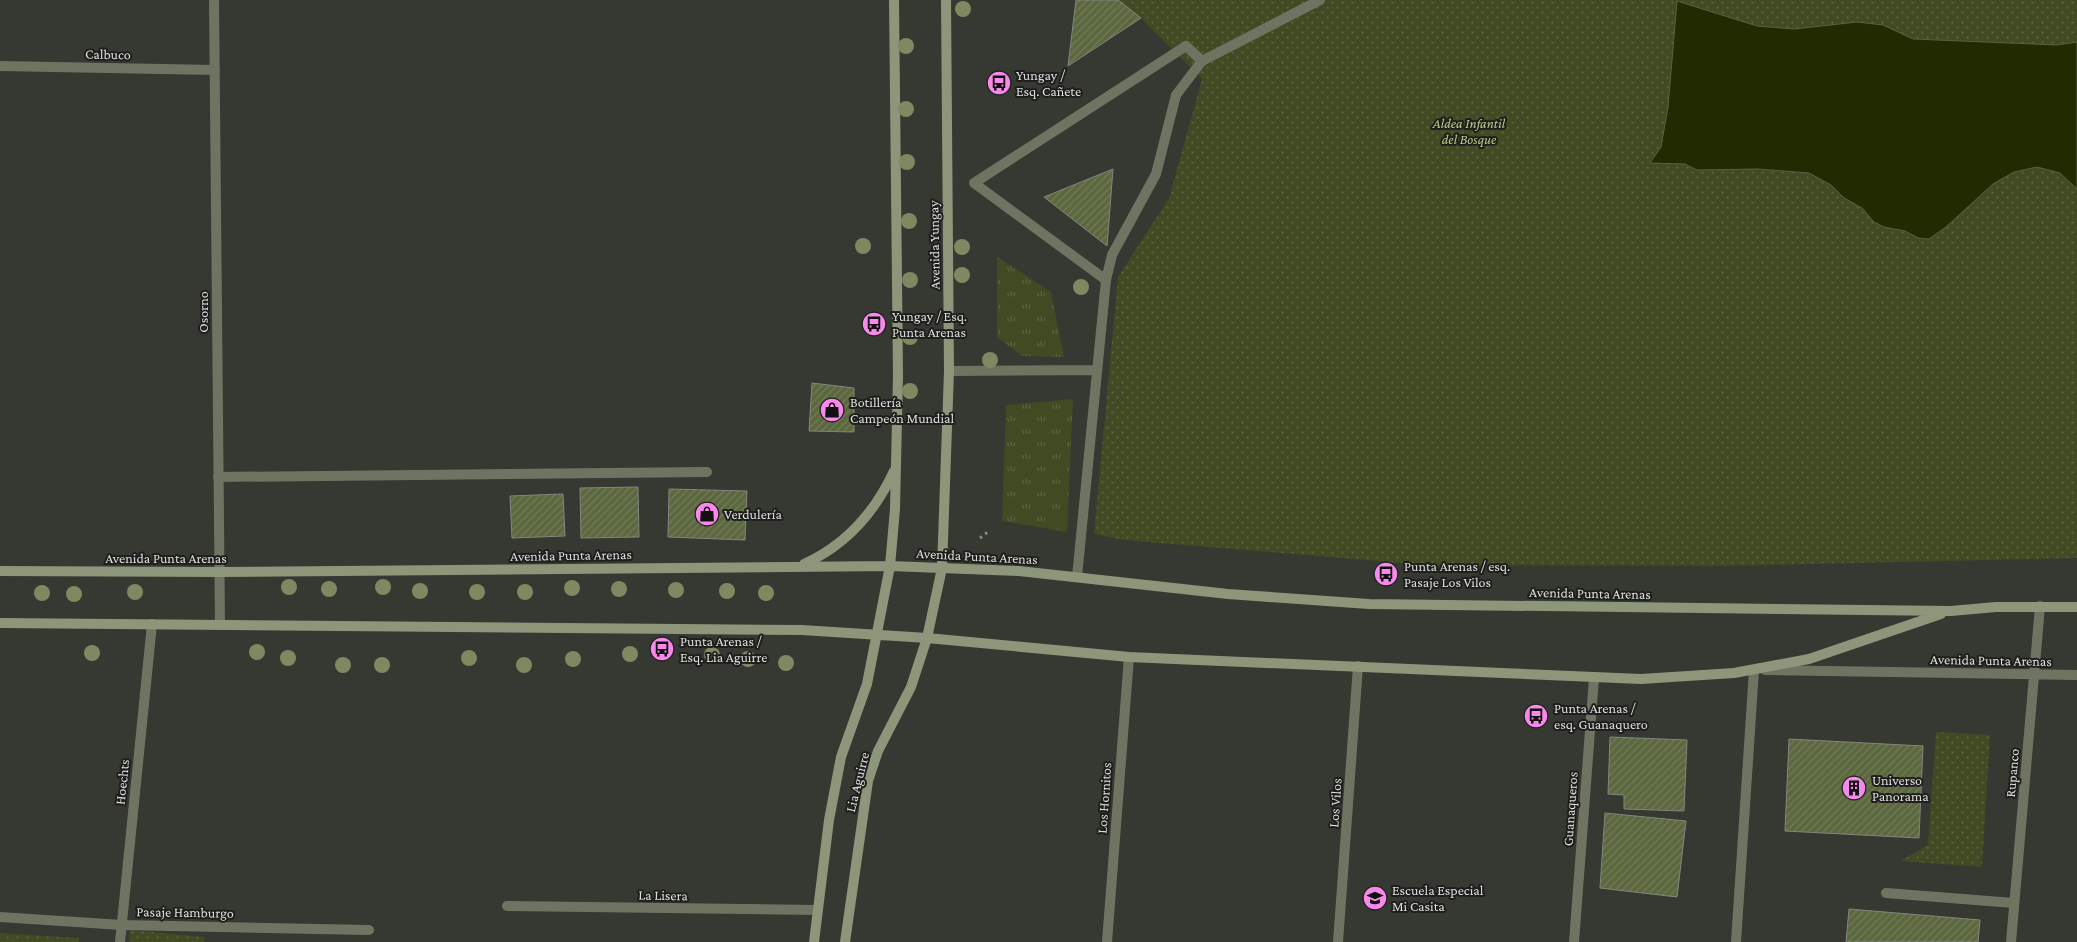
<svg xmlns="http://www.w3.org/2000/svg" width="2077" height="942" viewBox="0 0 2077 942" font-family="'Crimson Pro',serif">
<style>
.grass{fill:url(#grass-tufts)}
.park{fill:url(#park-dots)}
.water{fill:#212b02;stroke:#5a6143}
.building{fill:url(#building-hatch);stroke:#848680}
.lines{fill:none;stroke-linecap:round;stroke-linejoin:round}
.path{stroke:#898a86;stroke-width:3;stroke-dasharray:2.5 4;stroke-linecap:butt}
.service{stroke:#6f7462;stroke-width:10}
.pedestrian{stroke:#6f7462;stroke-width:10}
.minor{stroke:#6f7462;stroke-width:10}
.secondary{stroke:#8d967a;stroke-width:10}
.tree{fill:#7e8961}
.labels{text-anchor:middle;stroke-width:4;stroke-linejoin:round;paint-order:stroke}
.street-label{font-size:14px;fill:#dedfdc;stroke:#1e1f1c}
.poi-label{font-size:14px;fill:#dedfdc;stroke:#1e1f1c;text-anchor:start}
.park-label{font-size:14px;font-style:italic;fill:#b8cc88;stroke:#1e1f1c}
</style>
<defs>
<pattern id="grass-tufts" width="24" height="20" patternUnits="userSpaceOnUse" patternTransform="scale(1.25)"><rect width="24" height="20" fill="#404a23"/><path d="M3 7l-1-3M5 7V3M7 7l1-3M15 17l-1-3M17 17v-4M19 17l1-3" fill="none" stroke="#5b6442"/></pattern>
<pattern id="park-dots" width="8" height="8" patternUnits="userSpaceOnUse" patternTransform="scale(1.25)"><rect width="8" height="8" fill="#404a23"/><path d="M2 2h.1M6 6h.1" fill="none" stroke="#5b6442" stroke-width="1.8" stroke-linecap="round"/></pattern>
<pattern id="building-hatch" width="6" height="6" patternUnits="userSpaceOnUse" patternTransform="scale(1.25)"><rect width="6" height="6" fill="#5b673e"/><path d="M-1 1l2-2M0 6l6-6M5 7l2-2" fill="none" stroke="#727c59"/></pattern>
</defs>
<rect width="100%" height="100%" fill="#363832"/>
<path class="grass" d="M997 257 1051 292 1064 357 1022 356 997 337Z
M1073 399 1067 532 1002 521 1006 405Z"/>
<path class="park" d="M1118 0H2077V558L1721 566 1426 565 1124 540 1094 534 1118 277 1169 198 1202 79 1141 18Z
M1936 732 1990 735 1982 867 1900 861 1928 845Z
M130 930 205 937 204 942H129Z
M0 933 79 938V942H0Z"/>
<path class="water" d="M1677 1 1757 26 1794 29 1857 22 1883 25 1913 39 2057 45 2077 42V189L2060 173 2037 167 2014 172 1993 184 1946 227 1929 239 1918 238 1905 231 1884 227 1874 222 1862 208 1844 198 1831 185 1809 173 1758 169 1697 170 1685 164 1650 163 1661 147 1668 107Z"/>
<path class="building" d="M1076 0H1118L1141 18 1068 66Z
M1113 169 1107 246 1044 197Z
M812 383 854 388V432L809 431Z
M638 487 639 537 581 538 580 488Z
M669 489 747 491 745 540 668 537Z
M563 494 565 536 512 538 510 496Z
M1610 737 1687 740 1684 811 1624 809V795L1608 794Z
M1789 739 1923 746 1919 838 1785 831Z
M1605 813 1686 821 1677 897 1600 888Z
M1849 909 1980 920 1978 942H1846Z"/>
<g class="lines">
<path class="path" d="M980 538 989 531"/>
<path class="service" d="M949 371 1096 370
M218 477 707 472
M1077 577 1106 280 1112 255 1156 174 1176 95 1202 61 1320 0
M1886 893 2014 903
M1736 942 1754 670"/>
<path class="pedestrian" d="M1106 280 974 183 1186 46 1202 61"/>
<path class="minor" d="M214 0 220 625
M0 66 215 70
M1765 670 2077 675
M507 906 818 910
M0 917 122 925 369 930
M120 942 152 624
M1107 942 1129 657
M1338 942 1358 666
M1574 942 1594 678
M2011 942 2040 606"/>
<path class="secondary" d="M804 564C846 545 875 512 894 471
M0 571 219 572 890 566 1019 571 1228 594 1369 604 1951 611 1996 607H2077
M0 623 802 630 927 638 1129 657 1641 679 1734 673 1809 659 1941 614
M814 942 829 820 841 757 867 684 890 566 895 509 898 375 894 0
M845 942 868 781 878 751 911 687 927 638 942 568 949 371 946 0"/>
</g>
<g class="tree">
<circle cx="963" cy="9" r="8"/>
<circle cx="906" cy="46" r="8"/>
<circle cx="906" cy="109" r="8"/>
<circle cx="907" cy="162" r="8"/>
<circle cx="909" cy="221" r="8"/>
<circle cx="863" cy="246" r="8"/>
<circle cx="962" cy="247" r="8"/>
<circle cx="962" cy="275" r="8"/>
<circle cx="910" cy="280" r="8"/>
<circle cx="1081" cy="287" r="8"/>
<circle cx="910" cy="337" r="8"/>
<circle cx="990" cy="360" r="8"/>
<circle cx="910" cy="391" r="8"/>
<circle cx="289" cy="587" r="8"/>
<circle cx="383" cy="587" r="8"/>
<circle cx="572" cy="588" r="8"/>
<circle cx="329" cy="589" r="8"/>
<circle cx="619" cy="589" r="8"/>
<circle cx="676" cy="590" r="8"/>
<circle cx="420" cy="591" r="8"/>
<circle cx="727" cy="591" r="8"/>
<circle cx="135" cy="592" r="8"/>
<circle cx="477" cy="592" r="8"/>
<circle cx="525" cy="592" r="8"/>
<circle cx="42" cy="593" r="8"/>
<circle cx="766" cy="593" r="8"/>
<circle cx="74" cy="594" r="8"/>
<circle cx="257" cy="652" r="8"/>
<circle cx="92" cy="653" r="8"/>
<circle cx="630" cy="654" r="8"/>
<circle cx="712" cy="655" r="8"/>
<circle cx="288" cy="658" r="8"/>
<circle cx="469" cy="658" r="8"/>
<circle cx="573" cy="659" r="8"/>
<circle cx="748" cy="659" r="8"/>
<circle cx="786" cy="663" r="8"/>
<circle cx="343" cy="665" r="8"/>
<circle cx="382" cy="665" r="8"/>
<circle cx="524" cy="665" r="8"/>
</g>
<defs>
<g id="bus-disc" transform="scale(1.25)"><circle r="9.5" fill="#f888ea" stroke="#1e1f1c"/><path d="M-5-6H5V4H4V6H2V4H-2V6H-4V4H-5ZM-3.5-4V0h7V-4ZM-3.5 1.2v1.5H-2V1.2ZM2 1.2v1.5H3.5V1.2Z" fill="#111"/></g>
<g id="shop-disc" transform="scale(1.25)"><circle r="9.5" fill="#f888ea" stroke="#1e1f1c"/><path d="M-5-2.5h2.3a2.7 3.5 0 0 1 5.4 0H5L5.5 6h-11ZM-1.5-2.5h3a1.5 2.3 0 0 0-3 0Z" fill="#111"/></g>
<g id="building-disc" transform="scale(1.25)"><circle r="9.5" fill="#f888ea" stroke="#1e1f1c"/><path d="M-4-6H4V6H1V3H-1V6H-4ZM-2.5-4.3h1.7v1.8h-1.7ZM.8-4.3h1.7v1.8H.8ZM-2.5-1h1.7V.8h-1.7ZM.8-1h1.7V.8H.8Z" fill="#111"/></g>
<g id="school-disc" transform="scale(1.25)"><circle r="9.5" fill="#f888ea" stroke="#1e1f1c"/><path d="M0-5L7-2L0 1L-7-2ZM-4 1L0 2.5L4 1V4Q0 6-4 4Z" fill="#111"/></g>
</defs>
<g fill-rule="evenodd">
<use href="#bus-disc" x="999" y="83"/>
<use href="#bus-disc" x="874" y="324"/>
<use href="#shop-disc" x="832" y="410"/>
<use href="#shop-disc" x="707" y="514"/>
<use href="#bus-disc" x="1386" y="574"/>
<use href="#bus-disc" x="662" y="649"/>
<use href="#bus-disc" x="1536" y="716"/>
<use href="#building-disc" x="1854" y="788"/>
<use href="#school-disc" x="1375" y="898"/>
</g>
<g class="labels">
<g class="street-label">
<text transform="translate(108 54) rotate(1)" y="5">Calbuco</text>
<text transform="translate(934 245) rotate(-91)" y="5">Avenida Yungay</text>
<text transform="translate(203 312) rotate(-90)" y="5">Osorno</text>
<text transform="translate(571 555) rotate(-1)" y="5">Avenida Punta Arenas</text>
<text transform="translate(977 556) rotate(3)" y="5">Avenida Punta Arenas</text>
<text x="166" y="563">Avenida Punta Arenas</text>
<text transform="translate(1590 593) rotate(1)" y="5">Avenida Punta Arenas</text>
<text transform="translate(1991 660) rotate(1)" y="5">Avenida Punta Arenas</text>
<text transform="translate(2012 773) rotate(-85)" y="5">Rupanco</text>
<text transform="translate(122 782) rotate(-84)" y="5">Hoechts</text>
<text transform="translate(857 782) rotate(-76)" y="5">Lia Aguirre</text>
<text transform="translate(1104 798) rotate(-86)" y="5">Los Hornitos</text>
<text transform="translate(1335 803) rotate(-86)" y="5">Los Vilos</text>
<text transform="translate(1570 809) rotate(-86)" y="5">Guanaqueros</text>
<text transform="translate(663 895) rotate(1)" y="5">La Lisera</text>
<text transform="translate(185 912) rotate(1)" y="5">Pasaje Hamburgo</text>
</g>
<g class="poi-label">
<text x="1016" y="80">Yungay /<tspan x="1016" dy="16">Esq. Cañete</tspan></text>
<text x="892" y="321">Yungay / Esq.<tspan x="892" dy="16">Punta Arenas</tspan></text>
<text x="850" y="407">Botillería<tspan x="850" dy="16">Campeón Mundial</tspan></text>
<text x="724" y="519">Verdulería</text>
<text x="1404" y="571">Punta Arenas / esq.<tspan x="1404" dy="16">Pasaje Los Vilos</tspan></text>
<text x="680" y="646">Punta Arenas /<tspan x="680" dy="16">Esq. Lia Aguirre</tspan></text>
<text x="1554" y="713">Punta Arenas /<tspan x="1554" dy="16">esq. Guanaquero</tspan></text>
<text x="1872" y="785">Universo<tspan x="1872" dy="16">Panorama</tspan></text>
<text x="1392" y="895">Escuela Especial<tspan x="1392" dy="16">Mi Casita</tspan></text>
</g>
<g class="park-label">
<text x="1469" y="128">Aldea Infantil<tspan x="1469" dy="16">del Bosque</tspan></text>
</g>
</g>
</svg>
